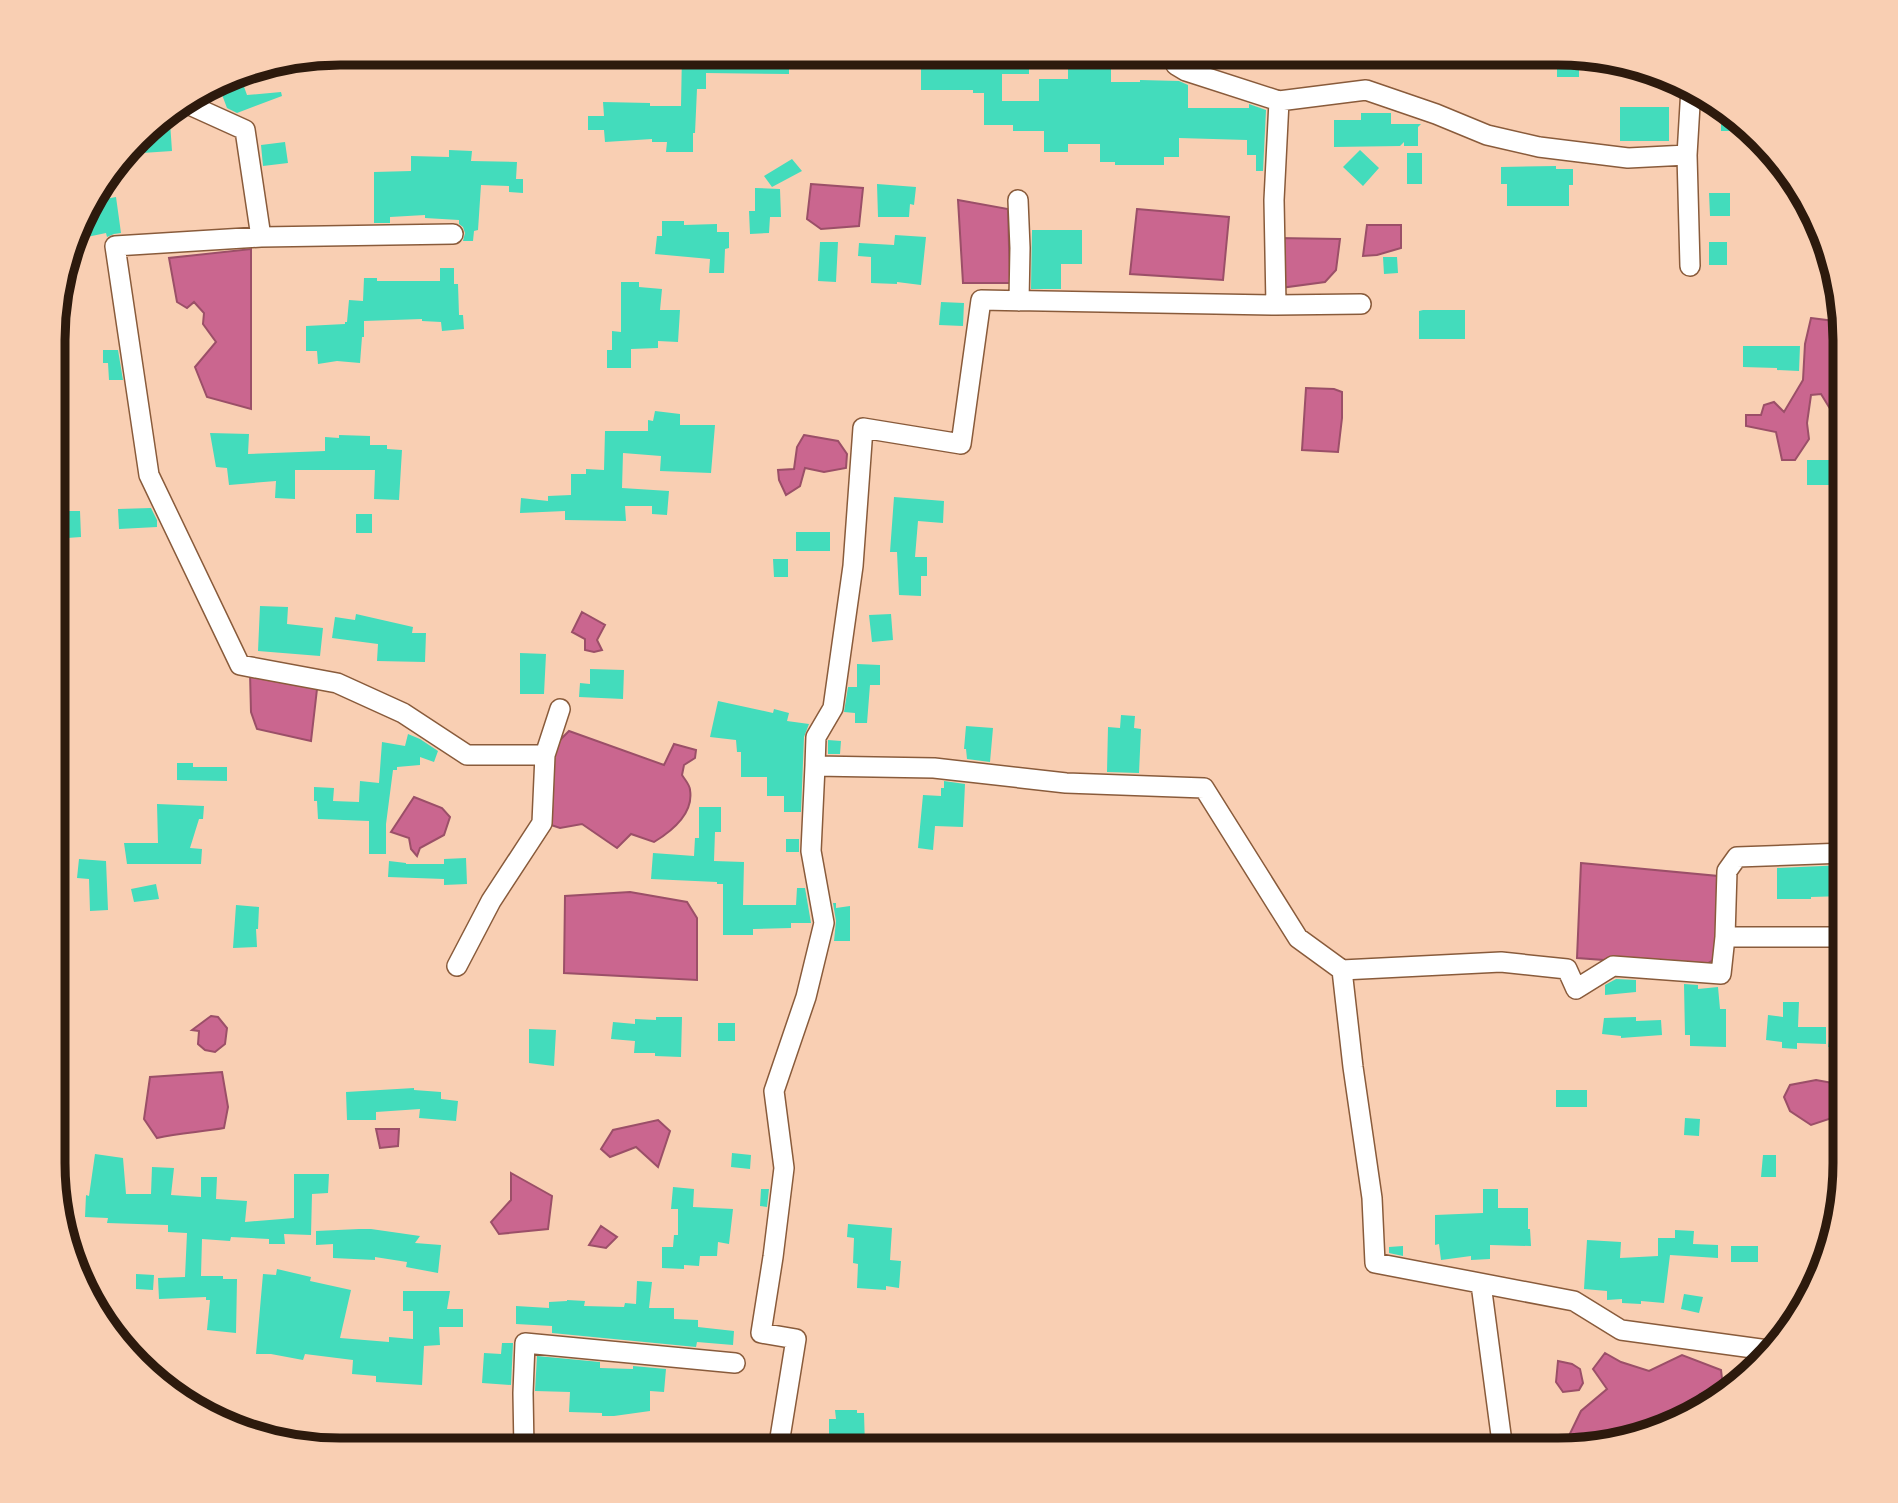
<svg xmlns="http://www.w3.org/2000/svg" width="1898" height="1503" viewBox="0 0 1898 1503" font-family="Helvetica,sans-serif">
<style>
.water{fill:#ca668f;stroke:#9b4f68;stroke-width:2}
.building{fill:#43dcbc}
.lines{fill:none;stroke-linecap:round;stroke-linejoin:round}
.minor-casing{stroke:#895b3b;stroke-width:22}
.minor{stroke:#fff;stroke-width:19}
.rim{fill:none;stroke:#2d1a0d;stroke-width:9}
</style>
<rect width="100%" height="100%" fill="#f9cfb3"/>
<path class="water" d="M811 184 863 188 859 226 821 229 807 219Z
M958 200 1008 209 1010 283H963Z
M1137 209 1229 217 1223 280 1130 274Z
M1367 225H1401V248L1377 255 1363 256Z
M1277 238 1340 239 1336 270 1325 282 1280 288Z
M251 249V409L207 397 195 367 216 342 203 324 204 313 194 302 187 308 177 302 169 258Z
M1811 318 1842 322 1845 339V382L1833 385 1834 390 1845 392V410L1832 412 1821 394 1811 395 1807 423 1809 439 1795 460H1782L1776 432 1746 426V415H1761L1764 405 1774 402 1784 412 1803 380 1805 344Z
M1306 388 1334 389 1342 392V418L1338 452 1302 450Z
M804 435 838 441 847 454 846 468 824 472 805 468 800 486 786 495 779 480 778 470 794 469 797 447Z
M582 612 605 625 597 640 602 650 594 652 585 650V639L572 632Z
M250 673 317 689 311 741 257 729 251 712Z
M569 731 664 765 674 744 696 750 695 758 684 765 682 775C685 780 690 785 690 790 694 814 672 831 654 842L631 834 617 848 582 824 560 828 548 824 554 746Z
M414 797 442 808 450 817 444 835 420 848 417 856 411 849 409 838 391 832Z
M1581 863 1718 876 1715 959 1701 967 1577 958Z
M630 892 687 902 697 918V980L564 973 565 896Z
M211 1016 218 1017 227 1028 225 1044 215 1052 205 1050 198 1044 199 1031 192 1030Z
M222 1072 228 1107 224 1128C201 1132 179 1133 157 1138L144 1119 150 1077Z
M1816 1080 1844 1085 1845 1105 1841 1115 1811 1125 1790 1111 1784 1097 1790 1085Z
M658 1120 670 1131 658 1167 636 1147 610 1157 601 1149 613 1130Z
M376 1129H399L398 1146 380 1148Z
M511 1173 552 1196 548 1229 499 1234 491 1222 511 1200Z
M601 1226 617 1237 606 1248 589 1245Z
M1605 1353 1621 1362 1649 1371 1682 1355 1721 1370 1723 1387 1700 1394 1694 1403 1698 1407 1669 1428 1562 1450 1581 1411 1607 1389 1593 1369Z
M1558 1361 1572 1364 1580 1369 1583 1383 1579 1390 1563 1392 1556 1382Z"/>
<path class="building" d="M391 53H431L397 68Z
M682 53H833V67L789 66V74L706 73V89H697L695 133H693V152H666L667 142H652V139L605 142 604 130H588V116H604L603 102 650 103V106H681Z
M921 53H1029V74H1002V101H1039V79H1068V53H1111V82H1140V80L1179 81 1188 85V108H1249V104L1266 110 1263 171H1256V155H1247V140L1179 138V157H1164V165H1115V162H1100V144H1068V152H1044V131H1013V125H984V93H973V90H921Z
M1557 53 1579 54V77H1557Z
M239 73 247 95 281 92 282 96 237 113 227 108 218 84Z
M1620 107H1669V141H1620Z
M1721 107 1748 124 1753 131H1721Z
M1361 113H1391V124H1421L1418 127V146H1404V142L1400 146 1334 147V120H1361Z
M170 122 172 151 142 153 136 156 132 146 150 124Z
M285 142 288 163 263 166 261 145Z
M449 150 472 151 471 161 517 162 516 179H523V193L509 192V186L481 185 478 230 474 231 473 241H463L465 233 463 227 459 224V220L425 218V215L390 217V223H374V172L411 171V156L449 157Z
M1360 150 1379 168 1363 186 1343 167Z
M1407 153H1422V184H1407Z
M792 159 802 171 772 187 764 176Z
M1556 166V169H1573V185H1569V206H1507V184H1501V167Z
M877 184 916 187 914 205 910 204 909 217H878Z
M755 188 780 189 781 217H770L769 233 750 234 749 211H755Z
M1709 193H1730V216H1710Z
M116 197 121 233 114 234 107 237 106 233 87 237 83 218 89 202Z
M662 221H684V225L717 224V232H729V248L725 249 724 273H709L710 259 655 254 657 236H662Z
M1032 230H1082V264H1061V289H1031Z
M895 235 926 237 921 285 897 282V284L871 283V257L858 256 859 243 894 245Z
M820 242H838L836 282 818 281Z
M1709 242H1727V265H1709Z
M1383 257H1397L1398 273 1384 274Z
M440 268H454V284H458L459 315H463L464 329 442 331 441 322 422 321V319L364 321V337H362L360 363 337 361 318 364 317 351H306V326L345 324V322H347L349 300 363 301 364 278H377V281H440Z
M621 282H639V287L662 289 660 310H680L678 342 658 341V348L631 349V368H607V350H612V331L621 332Z
M941 302 964 303 963 326 939 325Z
M1423 310H1465V339H1419V311Z
M1743 346H1800L1799 371 1777 370V368L1743 367Z
M103 350H118L123 380H109L108 363H103Z
M655 411 680 414V425H715L711 473 660 471 661 456 623 453 622 488 669 491 667 515 652 514V506H625L626 521 565 520V511L520 513 521 498 548 501V496L571 495V474H586V469L604 470 605 431H648V420L653 421Z
M210 433 249 434 248 454 325 451V437L339 438V435L370 436V445H387V449L402 450 399 500 374 499 375 470H295V499L275 498 276 481 229 485 227 468 216 467Z
M1807 460H1845V485H1807Z
M894 497 944 501 943 523 918 521 915 557H927V576H921V596L899 595 897 552H890Z
M151 508 157 520V527L119 529 118 509Z
M65 511H80L81 537 67 538Z
M356 514H372V533H356Z
M796 532H830V551H796Z
M773 559H788V577H774Z
M260 606 288 607 287 624 323 628 320 656 258 651Z
M356 614 413 627 412 633H426L425 662 377 661 378 644 332 638 335 617 355 620Z
M891 614 893 640 872 642 869 615Z
M520 653 546 654 544 694H520Z
M857 664 880 665V685H870L867 723H855V713L844 712 848 687H857Z
M590 669 624 670 623 699 579 697 580 683 590 684Z
M718 701 773 713 774 709 789 713 787 721 809 724 804 737 801 812H784V796H767V777H741V752H737L736 740 710 737Z
M1121 715 1135 716 1134 728 1141 729 1139 773 1107 772 1108 727 1120 728Z
M966 726 993 728 990 762 967 759 966 749H964Z
M408 734 420 739 438 751 434 762 420 757V765L397 767V770H393L386 824V854H369V821L318 819 317 801H314V787L334 788 333 801 359 802 360 781 379 783 382 742 405 746Z
M828 740 841 741 840 754H828Z
M177 763H193V767H227V781L177 780Z
M944 781 965 784 963 827 935 826 933 850 918 848 923 795 941 796V788H944Z
M157 804 204 806 203 819H199L190 848 202 849 201 864H127L124 843H158Z
M699 807H721V832H715L714 861 744 862 743 905H796L797 888H805L811 923H791V928L753 929V935H723V884H717V882L651 879 653 853 694 856 695 838H699Z
M786 839H799V852H786Z
M466 858 467 884 444 885V879L388 877 389 861 406 863V864H444V859Z
M79 859 106 861 108 910 90 911 89 879 77 878Z
M1845 865V896L1811 897V899H1777V868Z
M156 884 159 899 134 902 131 889Z
M833 903H836V908L850 906V941H834L836 921Z
M236 905 259 907 258 929H256L257 947 233 948Z
M1616 979 1636 980V992L1605 995V985Z
M1684 984 1698 985V989L1718 987 1720 1009H1726V1047L1690 1046V1035H1685Z
M1783 1002H1799L1798 1027H1826V1044L1797 1043V1049L1782 1048V1042L1766 1040 1768 1015 1783 1017Z
M656 1017H682L681 1057 655 1056V1053H634L635 1041 611 1039 613 1022 635 1024V1019L656 1020Z
M1636 1017V1021L1661 1020 1662 1035 1621 1038V1036L1602 1034 1604 1018Z
M718 1023H735V1041H718Z
M529 1029 556 1030 554 1066 529 1063Z
M1830 1032 1845 1034V1049L1828 1047Z
M414 1088V1090L441 1092V1099L458 1101 456 1121 419 1118 420 1109 376 1112V1120H347L346 1092Z
M1556 1090H1587V1107H1556Z
M1685 1118 1700 1119 1699 1136 1684 1135Z
M732 1153 751 1155 750 1169 731 1167Z
M95 1154 123 1158 126 1194H151L152 1167 174 1168 171 1195 201 1197V1177H217L216 1199 247 1201 245 1222 294 1218V1174H329L328 1193 312 1194 311 1235 284 1234 285 1244H269V1239L231 1237 230 1241 202 1239 201 1276H223V1279H237L236 1333 207 1330 210 1300H206V1297L159 1299 158 1278 185 1277 187 1233 168 1232V1225L107 1223 108 1218 85 1217 86 1195 89 1196Z
M1763 1155H1776V1177H1761Z
M673 1187 694 1189 693 1207 733 1209 729 1244 718 1242 717 1256H700L699 1266 684 1265V1269L662 1268V1247H673L674 1235H678V1209H671Z
M761 1189H769L767 1207 760 1206Z
M1483 1189H1498V1208H1528V1229H1530L1531 1246 1490 1245V1259L1471 1260V1256L1441 1260 1439 1244 1435 1245V1215L1483 1213Z
M848 1224 892 1228 890 1260 901 1261 899 1288 886 1286V1290L857 1288 858 1264 853 1263 854 1238 847 1237Z
M359 1229H371L420 1236 415 1243 441 1245 438 1273 406 1267 407 1262 375 1257V1260L333 1258V1244L316 1245V1231Z
M1675 1230 1694 1231 1693 1244 1718 1245V1258L1670 1255 1664 1303 1641 1301V1304L1622 1303V1299L1607 1300V1291L1584 1289 1587 1240 1621 1242 1620 1258 1658 1256V1238H1675Z
M1403 1246V1256L1389 1253V1247Z
M1731 1246H1758V1262H1731Z
M277 1269 311 1277 310 1281 351 1290 340 1338 389 1342V1337L413 1339V1311H403V1291H450L447 1309H463V1327H439L440 1345 424 1346 422 1385 376 1382V1376L352 1374 353 1360 305 1354 303 1360 271 1354H256L263 1274 276 1275Z
M136 1274 154 1275 153 1290 136 1289Z
M637 1281 652 1282 649 1308H674V1319L698 1320V1327L734 1331 733 1345 697 1342 696 1347 552 1333V1326L516 1324V1306L549 1308V1302L567 1301V1300L585 1301 584 1306 624 1307 625 1303 636 1304Z
M1684 1294 1703 1297 1699 1313 1681 1309Z
M502 1343H513L511 1385 482 1383 484 1353 501 1354Z
M537 1356 600 1362V1368L633 1369V1366L666 1369 664 1392 650 1391V1411L614 1416H602V1413L569 1412 570 1392 535 1391Z
M835 1410H857V1413H864L865 1447H850V1439L829 1440V1419H836Z"/>
<g class="lines">
<g class="minor-casing">
<path id="minor" d="M1179 53 1176 65 1186 71 1279 101 1274 200 1276 305 981 300 961 444 863 428 853 566 833 708 816 737 815 766 934 768 1066 783 1204 788 1298 938 1342 970
M190 101 192 106 245 130 261 237 453 234 261 237 115 246 149 475 240 665 337 683 403 713 467 755H545L560 709
M1279 101 1366 90 1436 114 1487 135 1539 147 1628 158 1687 155 1690 266
M1687 155 1691 88
M1018 200 1020 248 1019 301
M1276 305 1361 304
M1725 937 1727 871 1737 857 1845 853
M457 966 491 901 542 823 545 755
M1481 1284 1503 1450
M1775 1351 1621 1330 1574 1301 1375 1263 1372 1198 1353 1067 1342 970 1501 962 1567 969 1576 989 1613 966 1721 974 1725 937H1845
M524 1450 523 1393 525 1343 735 1363
M778 1450 796 1339 761 1333 773 1257 784 1168 774 1091 806 997 824 923 811 851 815 766"/>
</g>
<use href="#minor" class="minor"/>
</g>
<path d="M0 0H1898V1503H0ZM340 65H1558A275 275 0 0 1 1833 340V1163A275 275 0 0 1 1558 1438H340A275 275 0 0 1 65 1163V340A275 275 0 0 1 340 65Z" fill="#f9cfb3" fill-rule="evenodd"/>
<path class="rim" d="M340 65H1558A275 275 0 0 1 1833 340V1163A275 275 0 0 1 1558 1438H340A275 275 0 0 1 65 1163V340A275 275 0 0 1 340 65Z"/>
</svg>
